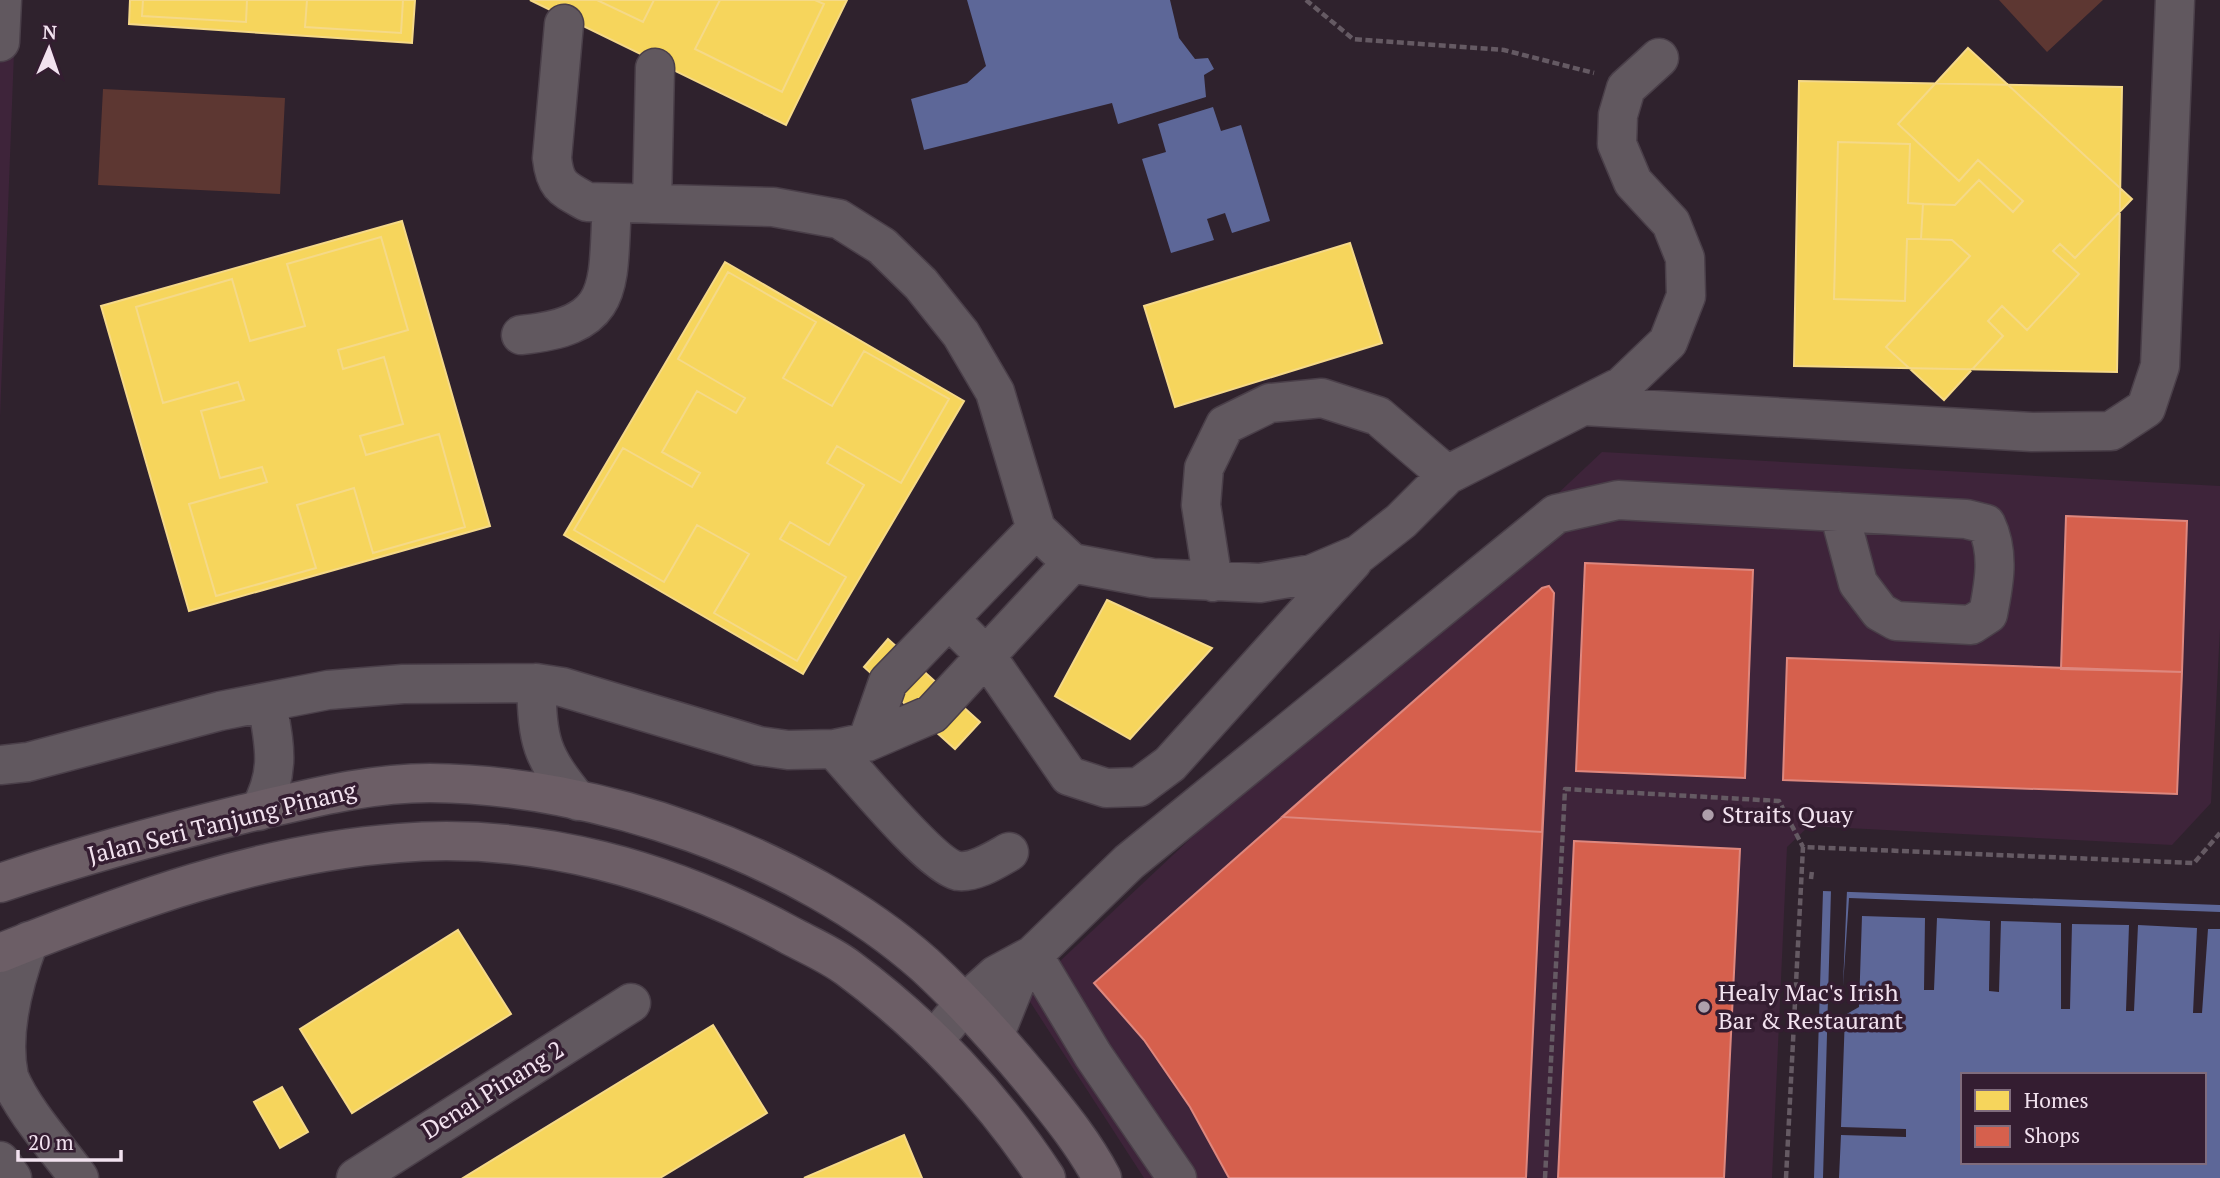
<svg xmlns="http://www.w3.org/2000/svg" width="2220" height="1178" viewBox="0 0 2220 1178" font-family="'PT Serif',serif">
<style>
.built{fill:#3e243a}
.green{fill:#5d3732}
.water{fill:#5d6798;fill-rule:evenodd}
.pier{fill:#2f222d}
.homes{fill:#f6d55c;stroke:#f5d988;stroke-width:2}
.shops{fill:#d6604d;stroke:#de877e;stroke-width:2}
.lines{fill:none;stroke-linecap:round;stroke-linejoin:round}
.minor-casing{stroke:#4a3f49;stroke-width:41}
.major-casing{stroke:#4a3f49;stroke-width:41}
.path{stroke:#655a63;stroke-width:4.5;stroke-dasharray:7 3.5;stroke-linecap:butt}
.minor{stroke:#61585f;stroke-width:38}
.major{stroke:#6c5e66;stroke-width:38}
.poi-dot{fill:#ae9fab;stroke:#341d31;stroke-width:2.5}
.labels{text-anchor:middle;stroke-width:7;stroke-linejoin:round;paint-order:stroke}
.poi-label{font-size:24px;fill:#f2e2ef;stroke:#341d31;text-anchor:start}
.street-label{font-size:24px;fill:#f2e2ef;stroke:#341d31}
</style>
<rect width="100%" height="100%" fill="#2f222d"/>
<path class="built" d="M0 0H16L0 418Z
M1602 452 2220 486V629L2211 803 2172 845 1809 826 1787 847 1772 1178H1144L1025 994Z"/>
<path class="green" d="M1999 0H2103L2047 52Z
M103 89 285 98 280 194 98 185Z"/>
<path class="water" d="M967 0H1170L1179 38 1195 59 1208 58 1214 69 1204 75 1206 97 1118 124 1112 103 924 150 911 99 967 83 986 66Z
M1213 107 1221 131 1241 125 1270 221 1232 233 1225 213 1207 219 1214 240 1171 253 1142 159 1166 152 1158 124Z
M1823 891 2220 905V1178H1814ZM1963 1075H2204V1162H1963Z"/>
<path class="pier" d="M1831 890H1847L1843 986 1849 898 2220 912V929H2208L2202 1013H2193L2197 928 2138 925 2134 1011H2126L2129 925 2072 924 2070 1009H2061V923L2001 921 1999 992 1989 991 1990 921 1937 918 1934 990H1924L1925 918 1862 916 1859 1007 1845 1015 1841 1127 1906 1129V1137L1841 1135 1839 1178H1823Z"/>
<path class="homes" d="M130 0H415L412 43 129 24Z
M143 0H247L246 22 142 16Z
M307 0H403L401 33 305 27Z
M530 0H847L786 125Z
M597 0H654L643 22Z
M720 0H815L824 4 782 92 695 49Z
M1968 48 2132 199 2075 258 2060 244 2053 251 2079 274 2027 330 2002 306 1988 321 2003 336 1944 400 1886 347 1970 256 1952 240 1921 239 1923 204 1955 205 1979 180 2013 212 2023 201 1978 160 1959 181 1898 124Z
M1799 81 2122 87 2117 372 1794 366Z
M1838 142 1910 144 1908 203 1923 204 1921 239H1907L1905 301 1834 299Z
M402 221 490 526 189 611 101 306Z
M381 237 408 330 338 350 343 369 384 357 403 424 360 436 366 455 439 434 465 527 373 553 354 488 297 505 316 568 216 596 189 504 267 482 262 467 220 478 201 411 244 400 238 382 163 403 136 307 232 279 250 341 305 326 287 264Z
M1350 243 1382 343 1175 407 1144 306Z
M725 262 964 401 803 674 564 535Z
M728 272 816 322 783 378 832 406 864 351 949 399 901 483 837 446 827 463 864 485 829 545 790 522 780 539 846 577 797 661 714 613 749 554 697 525 664 582 574 530 623 448 692 487 700 473 662 452 697 391 736 413 745 398 678 359Z
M1107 600 1212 648 1130 739 1055 696Z
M888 639 980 722 955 749 864 667Z
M458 930 511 1014 352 1113 300 1029Z
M713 1025 767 1113 660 1178H463Z
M282 1087 308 1132 280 1148 254 1102Z
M904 1135 922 1178H804Z"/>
<path class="shops" d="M2066 516 2187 521 2182 672 2061 669Z
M1585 563 1753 570 1745 778 1576 771Z
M1549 586 1554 593 1526 1178H1229L1190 1107 1144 1040 1094 983 1542 588Z
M1549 586 1554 593 1542 832 1282 817 1542 588Z
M1787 658 2182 672 2177 794 1783 780Z
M1574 841 1740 849 1724 1178H1558Z"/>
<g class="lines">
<g class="minor-casing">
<path id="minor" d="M564 24 552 158C555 187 564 189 587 202L773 207 839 219 882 246 921 284 961 334 995 392 1036 529 1072 563 1152 578 1260 583 1312 574 1359 554 1401 521 1447 475 1622 386 1668 342 1686 296 1685 258 1671 223 1633 182 1617 144 1618 115 1626 88 1659 58
M0 42 2 0
M652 204 655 68
M521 335C618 326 607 285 612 204
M1584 406 2032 432 2111 431 2146 408 2160 366 2175 0
M1213 582 1201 505 1204 468 1225 425 1270 403 1322 398 1378 416 1447 475
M949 619 987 657 1069 776 1106 788 1139 787 1170 764 1353 561
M536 683C538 743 540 754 578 801
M867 742 888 682 1036 529
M834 749C855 772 932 866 958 871 975 873 995 860 1009 852
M0 765 28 762 220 711 328 690 403 684 536 683 562 687 759 746 788 750 834 749 867 742 932 714 1072 563
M259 811C282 771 274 744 267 702
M29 941C14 981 0 1034 9 1077 23 1111 57 1148 79 1178
M1033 955 1093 1055 1177 1178
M995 1034 1024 962
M934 1040 965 1003 996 975 1033 955 1129 862 1556 514 1618 500 1966 519 1986 524C2000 553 1994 584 1988 614L1971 625 1896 621 1880 612 1858 583 1839 512
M0 1161 12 1178
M356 1178 631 1003"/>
</g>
<g class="major-casing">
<path id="major" d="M0 883C80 856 161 834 243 814 305 800 365 783 430 783 596 784 800 854 925 965 964 1001 999 1040 1033 1081 1058 1112 1083 1142 1102 1178
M0 953C128 902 260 853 399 843 536 832 671 870 791 936 810 946 831 955 848 968 925 1025 994 1098 1046 1178"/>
</g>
<path class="path" d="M1306 0 1353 39 1504 50 1594 73
M1811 879 1812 871
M1545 1178 1565 789 1779 801 1803 847
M1786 1178 1803 847 2194 863 2220 833"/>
<use href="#minor" class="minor"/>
<use href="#major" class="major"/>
</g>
<g class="poi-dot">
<circle cx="1708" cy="815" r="7"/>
<circle cx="1704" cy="1007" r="7"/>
</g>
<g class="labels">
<g class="poi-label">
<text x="1722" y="823">Straits Quay</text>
<text x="1718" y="1001">Healy Mac's Irish<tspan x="1718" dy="28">Bar &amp; Restaurant</tspan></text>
</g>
<g class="street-label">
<text transform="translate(222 823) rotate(-14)" y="8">Jalan Seri Tanjung Pinang</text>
<text transform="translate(493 1090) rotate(-32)" y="8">Denai Pinang 2</text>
</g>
</g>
<rect x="1961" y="1073" width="245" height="91" fill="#341d31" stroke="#806c7d" stroke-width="2"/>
<rect x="1975" y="1090" width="35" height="21" fill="#f6d55c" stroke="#806c7d" stroke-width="2"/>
<text x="2024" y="1108" font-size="21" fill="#f2e2ef">Homes</text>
<rect x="1975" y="1126" width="35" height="21" fill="#d6604d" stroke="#806c7d" stroke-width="2"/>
<text x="2024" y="1143" font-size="21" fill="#f2e2ef">Shops</text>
<g transform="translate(49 49) rotate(2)" stroke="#341d31" stroke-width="5" paint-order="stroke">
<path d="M0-5L12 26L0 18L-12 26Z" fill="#f2e2ef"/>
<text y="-10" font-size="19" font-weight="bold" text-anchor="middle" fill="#f2e2ef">N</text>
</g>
<path d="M18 1150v10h103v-10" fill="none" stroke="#f2e2ef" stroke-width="3.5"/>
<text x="28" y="1150" font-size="21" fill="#f2e2ef" stroke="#341d31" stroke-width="5" paint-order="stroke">20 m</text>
</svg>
